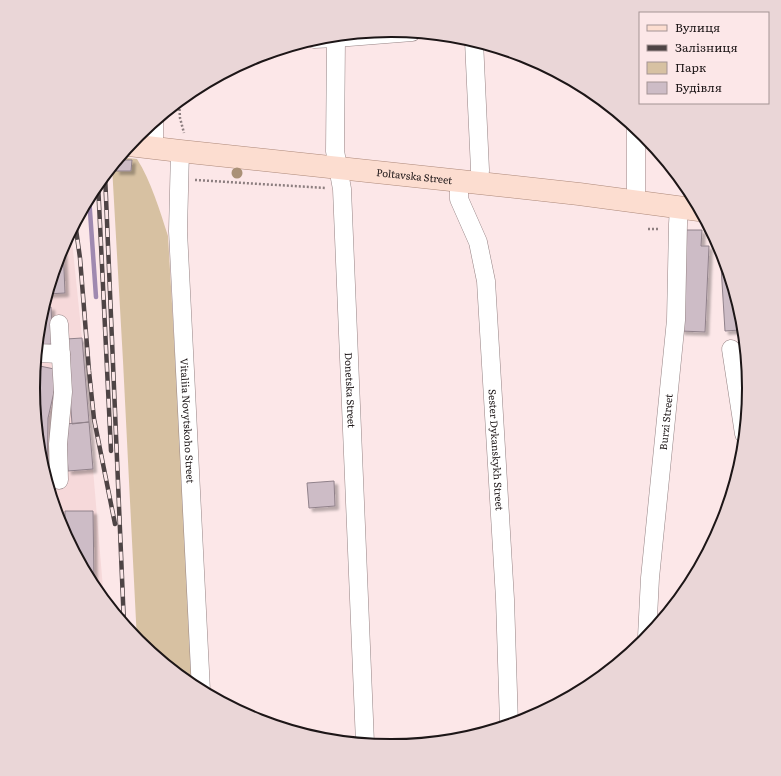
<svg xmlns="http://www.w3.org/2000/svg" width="781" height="776" viewBox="0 0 781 776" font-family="Literata,serif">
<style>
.built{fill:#f6d9da}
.green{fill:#d7c1a2}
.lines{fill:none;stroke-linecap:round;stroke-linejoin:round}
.stream{stroke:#9f89b0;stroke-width:4.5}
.building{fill:#cdbcc6;stroke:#90818a;filter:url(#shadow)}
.minor-casing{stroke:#958384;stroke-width:19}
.major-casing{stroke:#ad897a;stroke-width:23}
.path{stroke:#8c7e7f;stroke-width:2.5;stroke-dasharray:2 2;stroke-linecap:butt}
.minor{stroke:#fff;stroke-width:18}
.major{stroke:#fcddd0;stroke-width:22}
.rail-casing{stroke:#4e4445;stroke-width:4.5}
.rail{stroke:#fce7e8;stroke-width:3;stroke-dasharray:9;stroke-linecap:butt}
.tree{fill:#aa9177}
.labels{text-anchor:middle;stroke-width:3;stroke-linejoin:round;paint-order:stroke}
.street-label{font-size:10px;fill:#1d1617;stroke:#fce7e8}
.rim{fill:none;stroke:#1d1617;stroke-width:2}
</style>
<defs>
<filter id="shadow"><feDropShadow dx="3.5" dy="3.5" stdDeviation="1" flood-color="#0004"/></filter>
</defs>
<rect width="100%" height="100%" fill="#fce7e8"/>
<path class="built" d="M71 231 82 338 104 600 93 587 60 525 39 458 33 388 39 318 60 251Z"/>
<path class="green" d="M119 157 137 159C151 181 160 211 168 236L186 541 193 686 137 641 123 361 112 166Z"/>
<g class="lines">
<path class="stream" d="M89 197 96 297"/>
</g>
<path class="building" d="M117 160H132L131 171H116Z
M685 230H702L701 246H709L705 332 681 331Z
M63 245 65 293 47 294 60 251Z
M720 250 742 318 748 388 746 411 740 330 725 331Z
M43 307H51L53 344 37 345 39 318Z
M82 338 89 422 72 424 66 339Z
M35 365 59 370 48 418 47 474H44L39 458 33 388Z
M89 422 93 469 68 471 65 424Z
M334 481 335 506 309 508 307 483Z
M65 511H93L94 580H89L65 535Z"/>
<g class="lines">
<g class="minor-casing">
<g id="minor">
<path id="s1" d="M336 38 335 151 342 189 365 743"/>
<path d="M314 39 336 38 412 32"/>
<path d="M474 41 480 170 479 183"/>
<path d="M154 121V147"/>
<path d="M636 129V202"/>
<path id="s2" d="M180 151 178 231 201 691"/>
<path id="s3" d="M459 181V199L478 242 486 281 505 599 509 724"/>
<path d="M731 349 744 434"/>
<path d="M36 353 61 354"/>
<path d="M59 480 58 444 63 392 59 324"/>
<path id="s4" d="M647 637 650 578 676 320 678 224 679 208"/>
</g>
</g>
<g class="major-casing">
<g id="major">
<path id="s5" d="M129 145 180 151 479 183 579 194 699 210"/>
</g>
</g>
<path class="path" d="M179 101 180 118 184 133
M195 180 326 188
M648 229H660"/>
<use href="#minor" class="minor"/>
<use href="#major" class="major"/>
<g class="rail-casing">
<path id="rail" d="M105 174 124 625
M98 183 111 451
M75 222 80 258 89 371 94 419 115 524"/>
</g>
<use href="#rail" class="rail"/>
</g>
<circle class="tree" cx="237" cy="173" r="5.5"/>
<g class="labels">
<g class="street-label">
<text dy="4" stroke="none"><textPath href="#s5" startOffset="287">Poltavska Street</textPath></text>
<text dy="4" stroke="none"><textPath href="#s1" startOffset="353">Donetska Street</textPath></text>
<text dy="4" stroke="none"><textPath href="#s2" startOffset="270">Vitaliia Novytskoho Street</textPath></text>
<text dy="4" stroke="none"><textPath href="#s4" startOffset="216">Burzi Street</textPath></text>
<text dy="4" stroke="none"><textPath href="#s3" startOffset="274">Sester Dykanskykh Street</textPath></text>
</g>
</g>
<path d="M0 0H781V776H0ZM40 388a351 351 0 1 1 702 0a351 351 0 1 1-702 0Z" fill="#ead6d7" fill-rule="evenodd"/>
<path class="rim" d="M40 388a351 351 0 1 1 702 0a351 351 0 1 1-702 0Z"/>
<rect x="639" y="12" width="130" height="92" fill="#fce7e8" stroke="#a39394"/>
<rect x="647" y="25" width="20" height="6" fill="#fcddd0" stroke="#a39394"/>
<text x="675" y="32" font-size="12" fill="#1d1617">Вулиця</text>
<rect x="647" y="45" width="20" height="6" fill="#4e4445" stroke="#a39394"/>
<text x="675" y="52" font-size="12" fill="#1d1617">Залізниця</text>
<rect x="647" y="62" width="20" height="12" fill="#d7c1a2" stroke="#a39394"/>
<text x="675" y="72" font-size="12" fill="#1d1617">Парк</text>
<rect x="647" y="82" width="20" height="12" fill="#cdbcc6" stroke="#a39394"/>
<text x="675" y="92" font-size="12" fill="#1d1617">Будівля</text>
</svg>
